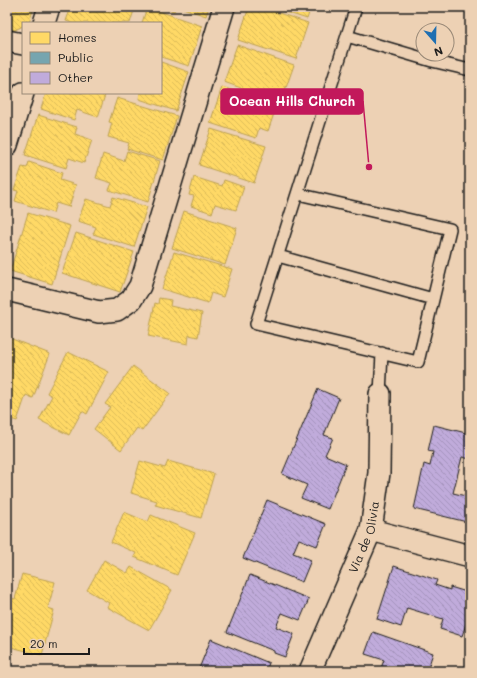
<svg xmlns="http://www.w3.org/2000/svg" width="477" height="678" viewBox="0 0 477 678" font-family="Mali,sans-serif">
<style>
.homes{fill:url(#homes-back-hatch);stroke:#bba050}
.public{fill:url(#public-back-hatch);stroke:#5b7c83}
.building{fill:url(#building-back-hatch);stroke:#1c1c1c}
.lines{fill:none;stroke-linecap:round;stroke-linejoin:round}
.lane-casing{stroke:#1c1c1c;stroke-width:14}
.street-casing{stroke:#1c1c1c;stroke-width:24}
.lane{stroke:#edd1b4;stroke-width:11}
.street{stroke:#edd1b4;stroke-width:21}
.labels{text-anchor:middle;stroke-width:4;stroke-linejoin:round;paint-order:stroke}
.street-label{font-size:12px;fill:#1c1c1c;stroke:#edd1b4}
.leader{fill:none;stroke:#c2185b;stroke-width:1.5}
.callout-dot{fill:#c2185b;stroke:#edd1b4;stroke-width:1.5}
.callout{fill:#c2185b;stroke:#c2185b;stroke-width:1.5}
.callout-label{font-size:13px;text-anchor:middle;font-weight:bold;fill:#fff}
</style>
<defs>
<pattern id="homes-back-hatch" width="6" height="6" patternUnits="userSpaceOnUse"><rect width="6" height="6" fill="#ffd966"/><path d="M-1 5l2 2M0 0l6 6M5-1l2 2" fill="none" stroke="#daba58"/></pattern>
<pattern id="public-back-hatch" width="6" height="6" patternUnits="userSpaceOnUse"><rect width="6" height="6" fill="#76a5af"/><path d="M-1 5l2 2M0 0l6 6M5-1l2 2" fill="none" stroke="#60868e"/></pattern>
<pattern id="building-back-hatch" width="6" height="6" patternUnits="userSpaceOnUse"><rect width="6" height="6" fill="#c0abdb"/><path d="M-1 5l2 2M0 0l6 6M5-1l2 2" fill="none" stroke="#a493bb"/></pattern>
</defs>
<rect width="100%" height="100%" fill="#edd1b4"/>
<filter id="ink" filterUnits="userSpaceOnUse"><feTurbulence type="fractalNoise" baseFrequency=".025" numOctaves="2"/><feDisplacementMap in="SourceGraphic" scale="8" xChannelSelector="R" yChannelSelector="G"/><feConvolveMatrix kernelMatrix="1 2 1 2 8 2 1 2 1" color-interpolation-filters="sRGB"/></filter>
<g filter="url(#ink)">
<path class="homes" d="M7 7H34L29 23H23V26L15 30 7 28Z
M71 7H135L130 23H72L66 21Z
M147 7 202 26 189 66 161 57V23H142Z
M161 7H176L174 11Z
M180 7H209L206 16Z
M249 7H261L308 23 296 59 238 40Z
M270 7H311L307 19Z
M237 45 294 65 281 102 224 82Z
M161 62 189 72 176 111 139 99 140 93H161Z
M7 74 11 75 7 91Z
M222 87 277 105 268 131 259 128 256 138 210 123Z
M46 93H100L105 95 98 117 77 110 74 120 41 109Z
M117 98 177 116 163 160 127 149 129 143 108 137 112 123 109 122Z
M38 115 77 127 75 134 92 140 84 163 69 158 66 168 25 155Z
M211 129 266 146 254 183 199 165Z
M127 151 160 161 148 202 109 190 112 183 96 178 103 154 124 161Z
M29 162 62 173 60 180 76 185 69 207 56 203 53 213 15 201 18 191 14 190 22 167 27 168Z
M194 177 222 186 224 180 244 187 236 210 215 204 212 213 191 206 194 196 189 195Z
M113 197 147 207 134 247 93 234 96 227 78 221 86 199 110 206Z
M184 211 237 228 225 265 172 248Z
M28 213 70 226 52 284 10 271Z
M76 233 134 252 120 292 62 273Z
M174 252 232 269 223 297 211 293 208 303 162 289Z
M159 298 171 300 170 306 202 313 198 337 189 335 188 344 148 336 155 303 158 304Z
M7 337 50 354 33 398 26 395 17 421 7 418Z
M68 352 109 372 87 414 82 411 69 435 39 420 52 396 47 393Z
M133 366 170 393 142 431 137 428 121 450 94 429 110 407 105 404Z
M140 461 165 468 168 461 214 474 201 518 155 505 157 501 131 493Z
M124 512 148 522 151 515 195 533 177 575 134 557 136 553 111 542Z
M104 560 127 573 131 567 172 590 149 630 107 607 109 603 87 590Z
M22 574 55 582 48 608 54 610 42 655 7 646V607L9 598 15 599Z"/>
<path class="public" d="M466 7H470V23L468 22Z"/>
<path class="building" d="M318 389 339 398 324 435 333 438 325 455 346 464 328 509 301 498 307 485 282 474Z
M434 425 470 434V459L462 457 453 493 470 497V511L467 522 414 509 424 464 430 466 433 452 428 451Z
M267 500 326 524 317 546 299 539 293 553 311 560 302 582 243 558Z
M394 566 437 580 435 585 450 590V587L470 593V612L462 636 440 629 443 619 407 608 401 627 377 619Z
M250 575 309 599 300 620 282 613 276 627 294 634 285 657 274 653V651L227 632Z
M373 632 433 653 427 671H380L384 660 365 654Z
M211 639 269 663 266 671H198Z
M360 667 371 671H359Z"/>
<g class="lines">
<g class="lane-casing">
<path id="lane" d="M347 36 432 61 470 70
M298 194 450 229 418 362 256 324 356 7
M278 256 433 299
M380 394 382 353"/>
</g>
<g class="street-casing">
<g id="street">
<path d="M44 23 49 7"/>
<path d="M7 41 23 44"/>
<path d="M7 145 23 93"/>
<path d="M7 290 99 312 117 310 131 300 140 286 224 7"/>
<path d="M371 530 470 556"/>
<path id="s1" d="M310 671 371 530 379 473 380 394"/>
</g>
</g>
<use href="#lane" class="lane"/>
<use href="#street" class="street"/>
</g>
</g>
<g class="labels">
<g class="street-label">
<text dy="4" stroke="none"><textPath href="#s1" startOffset="145">Via de Olivia</textPath></text>
</g>
</g>
<path class="leader" d="M369 167L363 101"/>
<circle class="callout-dot" cx="369" cy="167" r="4"/>
<rect class="callout" x="221" y="89" width="142" height="25" rx="4"/>
<g class="callout-label">
<text x="292" y="106">Ocean Hills Church</text>
</g>
<rect width="477" height="678" fill="none" stroke="#edd1b4" stroke-width="24"/>
<rect x="12" y="12" width="453" height="654" fill="none" stroke="#1c1c1c" stroke-width="1.5" filter="url(#ink)"/>
<rect x="22" y="22" width="140" height="72" fill="#edd1b4" stroke="#998977"/>
<rect x="30" y="32" width="20" height="12" fill="#ffd966" stroke="#998977"/>
<text x="58" y="42" font-size="12" fill="#1c1c1c">Homes</text>
<rect x="30" y="52" width="20" height="12" fill="#76a5af" stroke="#998977"/>
<text x="58" y="62" font-size="12" fill="#1c1c1c">Public</text>
<rect x="30" y="72" width="20" height="12" fill="#c0abdb" stroke="#998977"/>
<text x="58" y="82" font-size="12" fill="#1c1c1c">Other</text>
<g transform="translate(435 42) rotate(160)"><circle r="19" fill="#edd1b4" stroke="#998977"/>
<path d="M0-3L7 15L0 10L-7 15Z" fill="#1f6fb2"/>
<text y="-6" font-size="11" font-weight="bold" text-anchor="middle" fill="#1c1c1c">N</text>
</g>
<path d="M24 648v6h65v-6" fill="none" stroke="#1c1c1c" stroke-width="2"/>
<text x="30" y="648" font-size="12" fill="#1c1c1c" stroke="#edd1b4" stroke-width="3" paint-order="stroke">20 m</text>
</svg>
